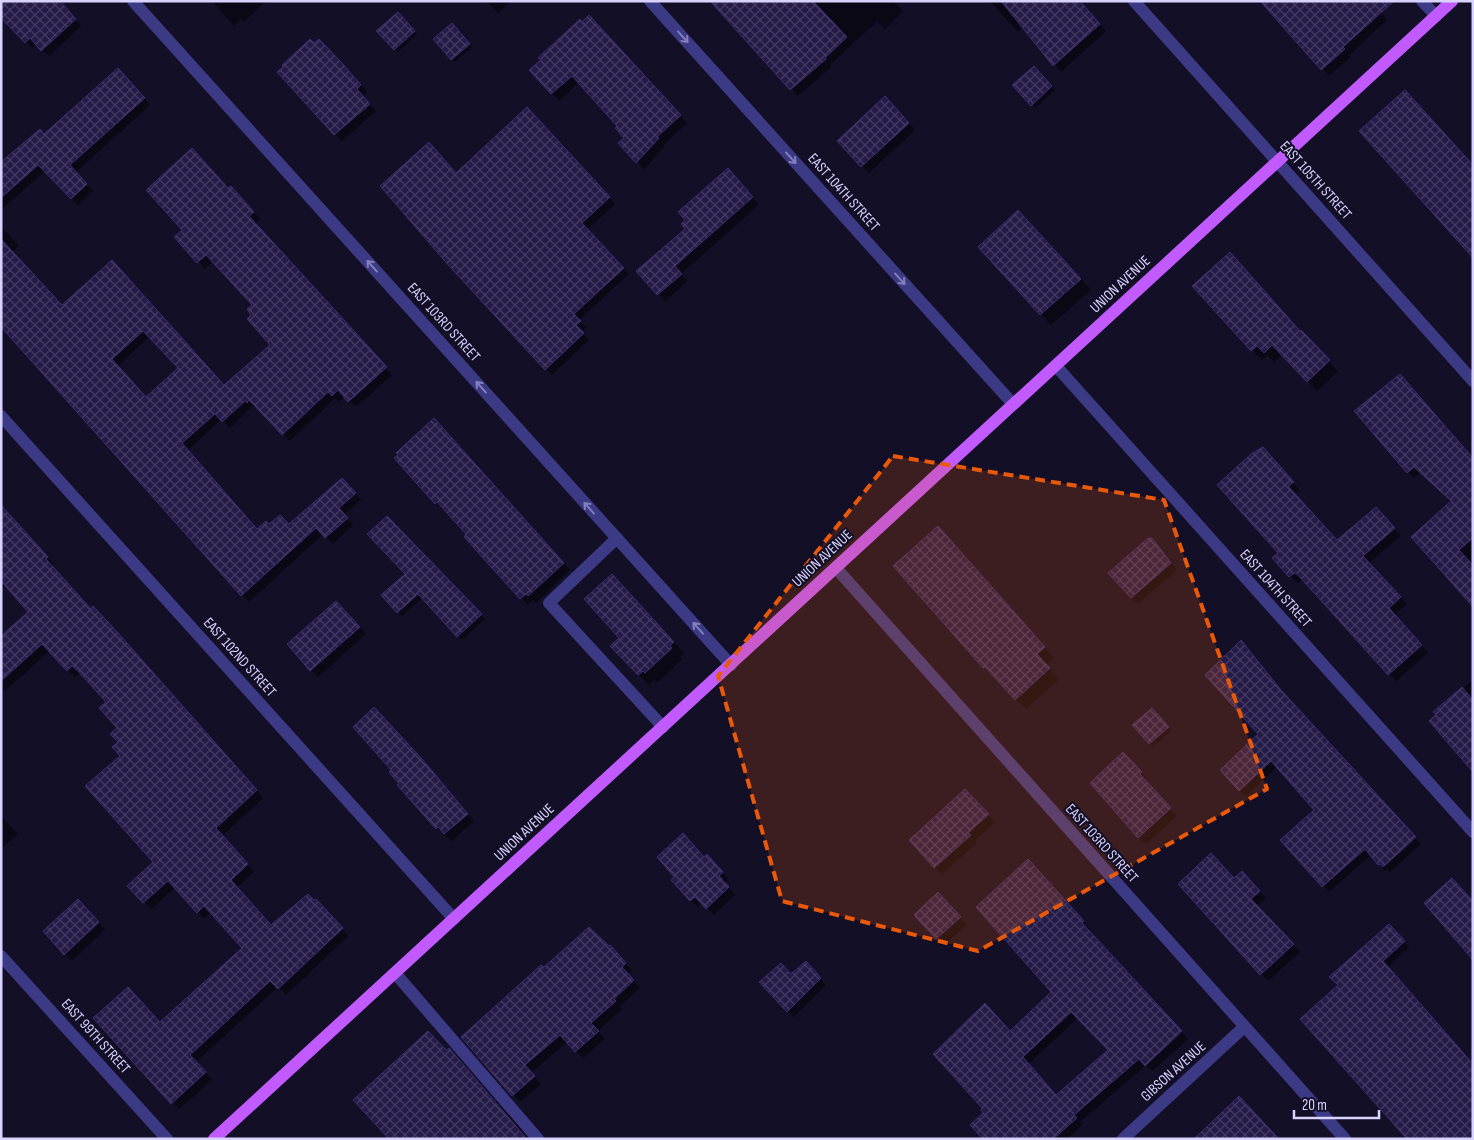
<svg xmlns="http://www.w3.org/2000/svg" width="1474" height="1140" viewBox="0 0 1474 1140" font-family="'Sofia Sans Condensed',sans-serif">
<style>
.shadow{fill:#0007;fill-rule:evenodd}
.building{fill:url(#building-cross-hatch);stroke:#3b2d73;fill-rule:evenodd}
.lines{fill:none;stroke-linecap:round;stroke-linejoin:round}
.minor{stroke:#3d3a85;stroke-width:12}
.major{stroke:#c25bff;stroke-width:12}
.oneway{stroke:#837fbc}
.marked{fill:#e8590c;fill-opacity:0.2;stroke:#e8590c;stroke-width:4;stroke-dasharray:10 6;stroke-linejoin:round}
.labels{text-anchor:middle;stroke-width:4;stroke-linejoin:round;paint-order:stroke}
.street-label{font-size:15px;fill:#d9d4ff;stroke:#130f26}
</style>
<defs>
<pattern id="building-cross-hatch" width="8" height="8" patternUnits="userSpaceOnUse" patternTransform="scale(1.25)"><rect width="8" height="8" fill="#241b47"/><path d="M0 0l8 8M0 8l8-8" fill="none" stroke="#433b63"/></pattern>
</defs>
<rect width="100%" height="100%" fill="#130f26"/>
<path class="shadow" d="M58 1 81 26 49 56 37 44 32 48 1 16Z
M212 1H266L244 22 241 19 234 26Z
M486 1H511L498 13Z
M712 1H893L903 11 885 29 877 21 830 65 831 67 798 96Z
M990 1H1079L1106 31 1061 72 1024 27 1018 32Z
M1370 1 1387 20 1349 55 1351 57 1329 76 1266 6Z
M398 14 417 34 398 52 378 32Z
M582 23 596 24 687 123 663 145 665 146 644 169 620 143 626 138 619 126 579 82 559 101 531 70Z
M455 28 472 47 455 62 452 59Z
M1034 68 1055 90 1035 108 1014 85Z
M349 71 367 92 363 97 376 111 342 141 335 134Z
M124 76 150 105 75 173 93 191 78 205 45 171 1 210V164Z
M892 105 915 130 869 173 839 141Z
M533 115 615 204 587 230 629 274 579 320 586 328 581 332 589 340 552 375 546 369 457 174Z
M734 177 759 205 681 274 688 281 665 301 638 271 686 229Z
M228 189 237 194 260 219 255 224 392 375 356 407 345 396 339 402 335 398 290 441 256 406 254 408 252 406 230 428 222 419 188 450 258 531 269 526H289L349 486 361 500 344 515 353 525 333 544 323 534 249 602 1 325V226L19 246 12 252 62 306 112 262 224 386 272 345 253 315 254 305 213 261 205 269 176 237ZM150 336 179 368 147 398 117 367Z
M1029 222 1091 290 1051 325 980 247Z
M1194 287 1300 332 1338 371 1317 391 1282 354 1274 362 1268 355 1262 360Z
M1407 382 1473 457V605L1413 537 1452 501 1421 472 1414 478 1408 472Z
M441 426 570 570 536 603 533 600 528 605 445 508 443 510 436 503Z
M1270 455 1299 489 1294 494 1337 542 1382 515 1401 536 1369 563 1407 604 1394 615 1428 653 1396 681 1304 580 1297 583 1274 558 1280 553Z
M1 507 54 564 52 566 91 610 126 643 263 798 222 836 254 872 237 887 272 926 323 907 348 936 286 995 278 987 196 1062 212 1080 179 1109 172 1103 161 1024 243 948 211 912 204 919 175 888 151 909 129 886 155 862 121 756 119 728 107 702 80 673 75 677 49 651 5 691 1 687V647L30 612 5 584 1 588Z
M387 517 485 619 462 640 423 597 402 616 383 595 407 574Z
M938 528 1054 658 1046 665 1059 679 1026 709 984 667 895 566Z
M1159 547 1177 570 1138 604 1131 598Z
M622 586 684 653 680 657 682 659 657 683 654 680 649 685 612 646 621 638Z
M343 609 366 634 318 677 311 670Z
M1473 680V772L1435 712Z
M1287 698 1421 844 1390 872 1387 869 1385 871 1371 855 1329 892 1282 840 1316 810 1277 767 1246 796 1240 790 1260 734Z
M1155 713 1171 731 1153 747 1134 725Z
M1123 753 1148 779 1146 782 1177 816 1146 844 1139 837Z
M430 769 474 821 452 841 437 828 401 784Z
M972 797 995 822 975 841 977 843 942 874 935 867Z
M1 816 18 834 1 849Z
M714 863 729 880 725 883 735 895 714 915 702 903 698 907 691 900Z
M1035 867 1090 929 1088 930 1188 1039 1152 1071 1146 1065 1080 1122 1082 1125 1067 1139H985V1113L1011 1032 1053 992ZM1078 1018 1109 1050 1056 1096 1028 1064Z
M1234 880H1249L1266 898 1257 906 1300 952 1268 981 1180 884Z
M945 901 967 925 944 945 916 915Z
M85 908 105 929 72 961 65 954Z
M1389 926 1409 947 1388 967 1339 985Z
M617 954 632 971 628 974 640 988 620 1006 622 1009 598 1031 605 1039 583 1058 567 1042 531 1073 541 1084 520 1102 462 1037 544 969Z
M806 963 826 985 794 1017 787 1011 792 976Z
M449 1049 462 1063 529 1139H391Z"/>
<path class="building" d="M1 1H60L76 19 41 51 30 38 25 43 1 18Z
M710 1H813L847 37 825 58 826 59 790 90Z
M1001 1H1080L1100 24 1053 66Z
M1260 1H1394L1343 47 1345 49 1321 70Z
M398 12 415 31 394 50 376 31Z
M589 15 681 115 657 137 659 138 636 163 618 143 624 138 615 128 617 126 572 76 551 94 529 70 541 60 538 58 580 19 582 22Z
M452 23 470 44 451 60 433 39Z
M310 39 314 43 319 39 342 63 361 85 357 89 370 104 334 135 277 72 283 67 282 65Z
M1034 66 1052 86 1031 106 1012 85Z
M118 68 145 98 70 165 87 184 71 199 38 165 1 198V162L40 129 44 134Z
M1405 90 1473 165V258L1359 131Z
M885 96 909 123 861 167 837 141Z
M527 107 610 197 582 223 624 268 574 314 581 321 576 325 584 333 545 370 450 267 380 186 429 142 456 173Z
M192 148 228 188 231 186 254 212 249 216 387 367 348 402 338 390 332 396 328 392 282 435 249 400 247 403 245 401 222 422 215 414 182 443 257 529 266 521 269 524 280 515 289 524 342 478 356 493 339 508 348 518 325 538 316 528 241 596 1 327V239L62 305 112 260 224 385 270 345 247 319 251 315 247 309 252 305 206 255 197 263 174 237 182 230 146 190ZM143 331 178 368 146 397 112 359Z
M728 168 753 197 675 266 682 274 657 295 636 271 685 229 681 224 685 220 678 212Z
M1018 210 1081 279 1040 315 978 247Z
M1230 252 1300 331 1301 330 1330 360 1307 382 1272 345 1264 353 1257 346 1251 351 1192 286Z
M1400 374 1473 458V538L1459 550 1473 565V607L1411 537 1451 501 1414 467 1407 473 1354 411Z
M434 418 564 563 528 596 526 594 520 599 464 537 466 534 437 502 435 504 394 458 398 455 396 453Z
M1263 447 1294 482 1288 486 1337 540 1376 507 1395 528 1363 556 1401 597 1389 608 1422 645 1388 675 1297 574 1294 573 1289 577 1272 558 1278 553 1217 485 1251 454Z
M1 505 48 557 46 559 91 609 93 606 119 634 257 790 216 828 248 864 231 880 271 925 308 894 314 900 316 899 343 928 278 989 270 981 190 1055 206 1072 171 1104 93 1018 128 987 160 1022 242 948 204 906 197 913 168 881 143 903 127 886 153 862 85 786 120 756 112 747 118 742 110 734 117 728 99 708 106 702 77 670 72 666 67 671 42 644 1 681V636L28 612 1 581Z
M387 516 482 614 457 637 418 594 397 613 381 595 405 574 367 534Z
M938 526 1045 647 1037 654 1050 668 1015 700 985 667 983 668 893 566Z
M1148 538H1152L1171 563 1131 598 1108 573Z
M612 574 674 642 670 645 672 648 645 673 643 671 638 675 610 646 619 638 584 599Z
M336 601 360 627 310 671 287 644Z
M1241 640 1281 690 1416 837 1383 867 1380 864 1378 865 1365 849 1322 887 1280 840 1314 810 1271 761 1239 791 1220 770 1258 734 1205 675Z
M1462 687 1473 700V772L1429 721 1436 714 1433 712Z
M374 707 423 760 468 814 444 834 438 827 436 829 397 785 399 784 389 772 391 770 353 727Z
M1152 708 1169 727 1149 744 1132 725Z
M1123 752 1142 772 1140 774 1171 808 1138 838 1090 783Z
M965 789 989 814 968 833 971 835 934 868 909 840Z
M683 833 704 857 707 854 723 872 719 876 729 887 706 909 695 897 690 901 671 880 674 877 657 857Z
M1211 853 1234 878 1242 871 1260 891 1251 899 1294 944 1260 975 1178 884Z
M1028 859 1084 921 1082 923 1182 1031 1145 1066 1139 1059 1074 1115 1077 1118 1053 1139H983L970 1125 983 1113 981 1110 982 1108 933 1054 985 1003 1010 1031 1051 992 976 907ZM1071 1012 1108 1050 1056 1095 1023 1057Z
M1452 878 1473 901V960L1424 903Z
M938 892 961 917 936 939 914 915Z
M78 899 99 922 64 955 43 931Z
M1389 924 1405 941 1383 961 1473 1064V1139H1407L1300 1019 1338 985 1329 977Z
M589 927 609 946 610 945 626 963 622 967 634 980 614 999 616 1001 591 1023 599 1031 575 1052 560 1035 525 1065 535 1076 512 1096 461 1037 541 965 544 967Z
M806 961 821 978 787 1012 759 982 781 963 791 974Z
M428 1031 446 1050 449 1048 527 1139H389L353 1100Z
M1239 1096 1279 1139H1194Z"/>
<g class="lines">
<path class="minor" d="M133 1 731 665
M650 1 1013 404
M1134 1 1473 381
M1422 1 1436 16
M1056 366 1473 832
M1 416 454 919
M617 538 549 603 663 727
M836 568 1345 1139
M1 956 167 1139
M395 973 538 1139
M1123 1139 1244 1027"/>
<path class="major" d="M214 1139 1452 1"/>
</g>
<defs><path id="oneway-shaft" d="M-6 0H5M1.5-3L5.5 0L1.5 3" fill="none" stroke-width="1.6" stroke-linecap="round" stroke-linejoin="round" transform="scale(1.25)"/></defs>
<g class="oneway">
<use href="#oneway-shaft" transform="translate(683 37) rotate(48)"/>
<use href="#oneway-shaft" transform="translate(791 158) rotate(48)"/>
<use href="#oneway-shaft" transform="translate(372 266) rotate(-132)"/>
<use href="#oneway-shaft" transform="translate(900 279) rotate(48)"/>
<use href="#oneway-shaft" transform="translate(481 387) rotate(-132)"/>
<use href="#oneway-shaft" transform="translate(589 508) rotate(-132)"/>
<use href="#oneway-shaft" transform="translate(698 628) rotate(-132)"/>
</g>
<path class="marked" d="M893 456 1164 500 1267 789 978 951 782 901 718 676Z"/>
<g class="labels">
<g class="street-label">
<text transform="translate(1316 180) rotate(48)" y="5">EAST 105TH STREET</text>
<text transform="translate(844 192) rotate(48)" y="5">EAST 104TH STREET</text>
<text transform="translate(1120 284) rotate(-43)" y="5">UNION AVENUE</text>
<text transform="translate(444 322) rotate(48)" y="5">EAST 103RD STREET</text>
<text transform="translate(822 558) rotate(-43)" y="5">UNION AVENUE</text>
<text transform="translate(1276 588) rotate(48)" y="5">EAST 104TH STREET</text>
<text transform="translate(240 657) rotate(48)" y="5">EAST 102ND STREET</text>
<text transform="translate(524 832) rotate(-43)" y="5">UNION AVENUE</text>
<text transform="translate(1102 843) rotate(48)" y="5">EAST 103RD STREET</text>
<text transform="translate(96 1036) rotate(48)" y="5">EAST 99TH STREET</text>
<text transform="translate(1173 1071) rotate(-42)" y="5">GIBSON AVENUE</text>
</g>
</g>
<rect width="1474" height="1140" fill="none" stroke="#d9d4ff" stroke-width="5"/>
<path d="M1294 1110v8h85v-8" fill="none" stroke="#d9d4ff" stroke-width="2.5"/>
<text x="1302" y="1110" font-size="15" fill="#d9d4ff" stroke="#130f26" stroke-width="4" paint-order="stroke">20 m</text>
</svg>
